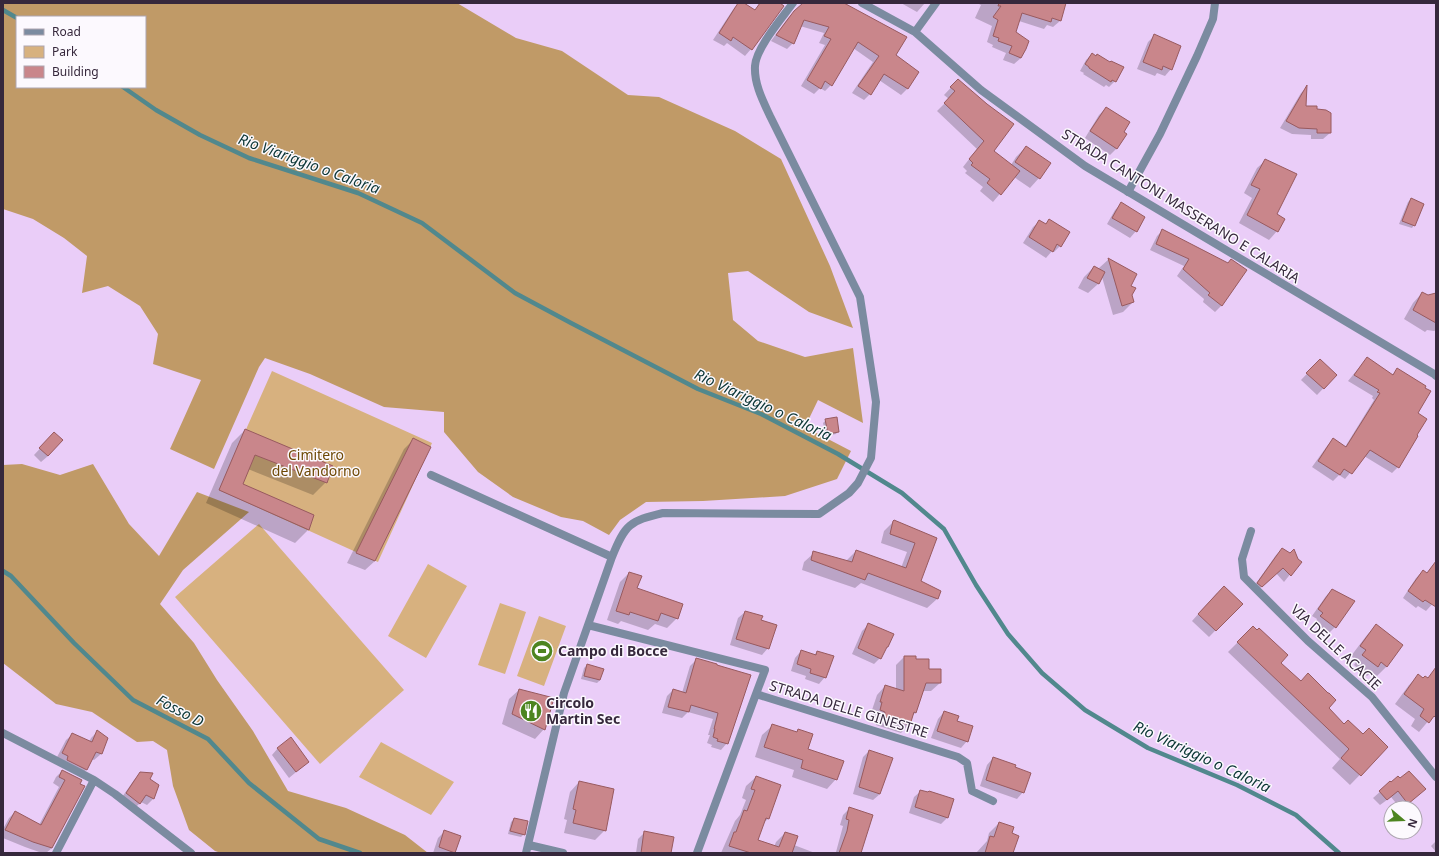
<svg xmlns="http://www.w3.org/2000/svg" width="1439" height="856" viewBox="0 0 1439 856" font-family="'Noto Sans',sans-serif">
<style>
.green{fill:#d7b17f}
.forest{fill:#c09a67;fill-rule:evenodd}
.shadow{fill:#0003}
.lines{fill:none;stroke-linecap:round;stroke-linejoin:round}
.stream{stroke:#51888d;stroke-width:4.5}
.building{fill:#c9868b;stroke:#985a5f}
.service{stroke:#7b8ba0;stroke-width:8}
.minor{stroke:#7b8ba0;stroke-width:8}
.labels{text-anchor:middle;stroke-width:3;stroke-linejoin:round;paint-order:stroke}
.street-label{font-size:14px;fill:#36283c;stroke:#fcf9fe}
.park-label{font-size:14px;fill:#6e4906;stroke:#fcf9fe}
.poi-label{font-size:14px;font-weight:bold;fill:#36283c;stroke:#fcf9fe;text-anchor:start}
.water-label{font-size:15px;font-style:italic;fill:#0c3636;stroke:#fcf9fe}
</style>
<rect width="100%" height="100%" fill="#eacdf8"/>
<path class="green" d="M272 371 432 443 378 562 219 490Z
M259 524 404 690 320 764 175 597Z
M428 564 467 586 426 658 388 636Z
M500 603 526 612 505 674 478 665Z
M539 616 566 626 544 686 517 676Z
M381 742 454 782 431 815 359 777Z"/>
<path class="forest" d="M3 3H457L516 38 562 51 628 95 659 97 735 131 781 159 830 266 853 328 809 312 748 271 728 273 733 320 758 341 805 357 853 348 863 423 818 400 805 427 851 451 837 479 785 496 703 501 646 502 620 520 609 535 583 521 561 517 513 497 478 472 444 432V412L384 407 310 374 265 358 259 367 214 469 170 449 201 380 153 364 158 334 140 306 108 286 82 293 87 256 64 238 33 219 3 209ZM17 17H145V87H17Z
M22 464 60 475 93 464 129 524 159 556 197 492 249 512 183 570 160 604 194 643 217 680 253 731 288 791 346 808 405 835 428 853H221L215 851 189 830 173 786 167 750 153 741 137 742 92 712 56 704 3 663V465Z"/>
<path class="shadow" d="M739 3H742L754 11 760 3H779L783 6 751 49 745 56 727 43 724 46 713 40 734 8Z
M804 3H837L895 56 918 72 907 89 901 95 879 80 870 94 864 100 852 93 873 62 853 48 831 85 825 91 820 88 814 94 801 86 825 45 819 43 824 33 800 26 793 43 787 49 771 41 788 18Z
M901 3H925L917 12Z
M977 3H1064L1060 21 1053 27 1047 25 1044 29 1019 21 1015 33 1021 58 1014 64 1003 60 1006 53 992 47 993 45 987 42 992 26 975 18 981 5Z
M1155 35 1171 69 1165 76 1157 73 1155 76 1137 69 1148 42Z
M1092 54 1115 81 1109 87 1106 85 1104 87 1083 74 1084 73 1080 71 1086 60Z
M958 80 993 151 1011 165 1016 157 1026 147 1039 178 1030 188 1014 177 993 202 980 191 983 187 965 173 967 171 963 167 977 149 937 111 949 99 944 95Z
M1306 88 1304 107 1316 110 1330 133 1323 139H1311V135L1292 134 1280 128 1301 93Z
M1106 108 1122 132 1117 148 1110 155 1085 138 1099 115Z
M1266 160 1277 231 1269 240 1239 223 1252 198 1244 193 1257 168Z
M1411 199 1414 225 1412 228 1399 224 1408 202Z
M1121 204 1136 231 1130 238 1107 224 1115 210Z
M1049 220 1060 246 1054 252 1052 251 1046 258 1023 243 1033 227 1040 221 1045 225Z
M1163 230 1227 264 1245 271 1221 306 1215 312 1203 302 1204 299 1177 276 1184 266 1150 250 1157 236Z
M1109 259 1129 286 1133 302 1123 312 1113 315 1102 277 1098 284 1088 293 1078 288 1084 277 1094 267 1100 271 1099 268Z
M1422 293 1428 296 1436 294V330L1434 331 1427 330 1425 332 1404 319 1413 303Z
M1367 358 1392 375 1397 370 1417 413 1398 467 1392 473 1364 456 1345 479 1339 475 1333 481 1312 467 1327 446 1333 439 1345 447 1374 400 1372 398 1373 396 1348 381Z
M1320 360 1336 375 1317 395 1301 380Z
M826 420 838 431 836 434 826 436 823 423Z
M245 430 326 482 313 495 248 469 241 484 313 515 308 530 295 543 206 503 232 443Z
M48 440V456L41 462 34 455Z
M413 440 375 561 365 570 347 563 404 449Z
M893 522 936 538 919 582 940 592 937 599 927 608 861 583 855 588 802 570 804 562 814 553 846 561 856 551 901 568 907 552 881 543 884 531Z
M1283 549 1300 562 1284 582 1276 573 1255 593 1252 589 1276 555Z
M1432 567 1436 570V600L1426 611 1418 606 1416 608 1403 598 1416 578 1423 571 1426 574Z
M629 573 636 589 677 618 667 628 655 624 648 630 621 621 618 624 607 620 620 582Z
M1332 590 1335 627 1329 633 1315 623 1317 619 1312 616 1326 596Z
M1217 593 1241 604 1209 637 1192 621Z
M745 612 760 621 768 648 762 655 730 645 738 618Z
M868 625 887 647 884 650 880 658 874 664 852 654 862 631Z
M1376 626 1387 666 1377 676 1372 672 1367 676 1354 665 1357 660 1351 656 1367 635Z
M1253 627 1279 663 1344 725 1387 747 1350 785 1332 768 1340 759 1228 652Z
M801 651 814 655 817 652 825 677 819 684 805 679 806 676 791 671 795 658Z
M904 657 915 660 928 670 940 683 931 691H923L916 712 912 716 909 724 901 733 876 725 877 720 872 719 874 711 872 710 877 695 885 686 896 690V665Z
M696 660 715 666 727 743 721 750 711 747 712 745 707 743 710 735H708L713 719 688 712 682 718 662 713 667 696 673 690 682 693 690 666Z
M587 665 600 680 597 683 581 679 584 668Z
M1433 673 1436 675V712L1419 732 1411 726 1415 719 1395 704 1409 685 1418 676 1423 679H1427Z
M519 690 544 729 535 739 502 724 509 699Z
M944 712 956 721 967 741 961 748 931 738 938 719Z
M772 726 796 733 798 731 807 750 836 779 827 789 792 777 794 770 755 757 762 735Z
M97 732 106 739 101 754 94 760 92 759 86 770 80 776 56 759 66 740 73 734 89 742 91 738Z
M278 748 308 762 289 778 272 755Z
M869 751 892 758 880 794 873 800 853 794 863 757Z
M993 758 1014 768 1023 792 1017 799 980 786 987 765Z
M62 771 81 781 52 848 46 853H42L25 847 3 838V829L9 818 15 812 39 825 59 787 53 783 56 777Z
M141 773 158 786 153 799 147 805 141 802 133 810 120 800 134 780Z
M756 777 780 785 768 819 763 823 757 841 774 847 776 842 785 833 794 845 815 853H721L735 821 740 815 746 800 742 798 746 786Z
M579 782 605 830 595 840 564 833 567 820 564 819 570 792Z
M1390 783 1418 795 1403 808H1400L1391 797 1380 805 1373 798Z
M921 791 947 818 941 824 909 813 914 797Z
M850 808 859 853H839L836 852 843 826 840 825 843 815Z
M514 819 524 834 521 837 508 834 511 822Z
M999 823 1010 853H976L987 841 989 833Z
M444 832 454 852 433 853 438 838Z
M645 832 670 853H636L638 839Z
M1436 841V852L1431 846Z"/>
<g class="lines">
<path class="stream" d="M3 10 17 18
M123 87 156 110 200 135 249 158 358 193 422 223 515 293 571 323 698 389 761 414 838 454 902 493 944 529 976 585 1008 634 1042 673 1085 710 1148 748 1237 785 1296 815 1339 853
M3 571 11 576 74 643 133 700 208 739 249 783 319 839 360 853"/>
</g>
<path class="building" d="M738 3H744L755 10 760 3H780L784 6 752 50 733 37 731 41 719 33Z
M803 3H844L907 37 896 55 919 72 908 89 884 74 871 95 858 86 879 56 858 42 832 86 825 81 821 89 807 80 831 39 824 36 829 27 804 20 794 44 776 35 794 11Z
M999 3H1066L1061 21 1052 18 1051 22 1022 13 1016 32 1029 41 1026 49 1021 58 1009 53 1012 46 998 41 999 38 993 36 998 20 993 17 1001 6H998Z
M1154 34 1181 46 1172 70 1163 66 1162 70 1143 62Z
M1092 53 1096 56 1097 54 1110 62 1111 61 1124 67 1116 82 1112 80 1111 82 1089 68V67L1085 64Z
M958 79 987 104 1014 124 994 151 1020 171 1001 195 987 183 990 179 971 165 973 163 969 159 984 141 944 103 955 91 950 87Z
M1307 85 1306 106H1317V109L1326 110 1331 113V133H1317V129L1299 128 1286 121Z
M1106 107 1130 122 1124 132 1127 134 1117 149 1090 131Z
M1026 146 1051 163 1040 179 1015 162Z
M1265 159 1297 174 1277 214 1285 219 1278 232 1247 215 1260 189 1251 185Z
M1411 198 1424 204 1415 226 1402 221Z
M1121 202 1145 217 1137 232 1112 218Z
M1049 219 1070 232 1061 247 1057 244 1053 252 1029 237 1039 220 1046 224Z
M1162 229 1228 263 1231 259 1247 270 1222 306 1208 295 1210 293 1183 269 1189 259 1156 244Z
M1108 258 1137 274 1131 286 1136 288 1132 295 1134 302 1122 306Z
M1094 266 1105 272 1099 284 1087 278Z
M1422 292 1428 295 1436 293V323L1413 310Z
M1367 357 1393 375 1397 368 1426 386 1425 388 1431 391 1418 413 1427 419 1417 435 1418 436 1399 468 1370 450 1352 474 1344 469 1340 475 1318 461 1333 438 1346 447 1380 393 1377 392 1379 390 1354 375Z
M1320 359 1337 375 1324 389 1306 373Z
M837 417 839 432 828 434 825 419Z
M245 429 333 466 327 483 255 455 243 484 314 515 309 530 219 490Z
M54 432 63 440 48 456 39 448Z
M413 438 431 447 375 561 356 553Z
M894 520 937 538 921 581 941 591 938 599 868 573 865 580 811 560 813 551 852 562 856 550 906 568 915 543 890 534 893 521Z
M1282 548 1290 553 1294 549 1298 559 1302 562 1291 576 1283 568 1262 587 1257 583Z
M1436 561V607L1425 600 1423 602 1408 591 1423 570 1427 573Z
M629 572 642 576 637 588 683 604 678 619 661 613 658 621 630 612 629 615 616 611Z
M1224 586 1243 604 1216 631 1198 614Z
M1332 589 1355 601 1336 628 1320 616 1323 613 1318 609Z
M745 611 763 616 761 620 777 625 769 649 736 639Z
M868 623 894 634 888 647H887L881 659 858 648Z
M1376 624 1403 645 1387 667 1381 662 1378 667 1362 655 1366 650 1360 646Z
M1253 626 1257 630 1259 628 1288 655 1281 663 1301 681 1308 673 1328 693H1329L1336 700 1329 708 1344 724 1348 720 1363 734 1369 728 1388 747 1361 776 1341 758 1349 749 1237 642Z
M801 650 816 655 817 651 834 656 826 678 810 673 811 669 797 664Z
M904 656H916V659H929V669H941V683H926L916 713 914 712 910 725 884 717 885 712 880 710 882 702H880L885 685 904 691Z
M696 658 717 664V665L751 675 728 744 717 741 718 739 713 737 715 729H714L718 713 691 705 689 712 668 707 673 689 686 693Z
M587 664 604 669 600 680 584 676Z
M1436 667V718L1434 716 1429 723 1420 716 1424 709 1404 694 1418 674 1423 678 1425 676 1428 678Z
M519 689 554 698 545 730 512 714Z
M944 711 959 716 957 721 973 726 968 742 937 731Z
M772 724 797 732 798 729 813 734 808 749 844 761 837 780 801 768 803 760 764 747Z
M97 730 108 738 102 754 96 752 87 770 67 760 68 756 62 753 72 733 92 742Z
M291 737 309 762 296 772 277 748Z
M869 750 893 758 880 794 859 787Z
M993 757 1016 765 1015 767 1031 773 1024 793 986 780Z
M62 770 82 780 80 784 85 786 52 848 33 842 5 830 15 811 41 825 65 780 59 777Z
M1409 771 1426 789 1408 804 1398 791 1387 800 1379 791 1390 781 1391 782 1398 776 1400 778Z
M140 772 153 773 150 779 159 785 154 799 146 795 140 804 126 793Z
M756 776 781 785 769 819 766 818 758 840 779 847 785 832 798 836 792 853H751L729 846 734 832H736L744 810 747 811 755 790 751 789Z
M579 781 614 789 606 831 573 823 576 810 573 809Z
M920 790 928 792 929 791 954 799 948 818 915 807Z
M849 807 873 815 861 853H839L847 831 849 820 846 819Z
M514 818 528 821 525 835 510 831Z
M999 822 1014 827 1012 833 1019 836 1013 853H985L990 836 994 837Z
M444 830 461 836 455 853 439 847Z
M644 831 674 837 671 853H641Z"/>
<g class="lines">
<path class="service" d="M1128 192 1160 134 1197 56 1213 19 1215 3"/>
<path class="minor" d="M862 3 915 32 981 90 1085 166 1434 374 1436 376
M915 32 936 3
M431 475 612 557
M1251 531 1242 559 1244 577 1308 641 1372 697 1436 777
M588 625 765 670 756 694 958 757 967 763 972 791 993 801
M3 733 94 780 115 794 191 853
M529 845 563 853
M56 853 94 780
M526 853 564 693 612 557C625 524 630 521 663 513L819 514 849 493 858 483 871 458 876 402 860 297 770 116C763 101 754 84 755 66 756 48 782 18 793 3
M697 853 756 694"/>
</g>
<defs>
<g id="stadium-disc" transform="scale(1.15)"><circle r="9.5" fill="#4d8520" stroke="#fcf9fe"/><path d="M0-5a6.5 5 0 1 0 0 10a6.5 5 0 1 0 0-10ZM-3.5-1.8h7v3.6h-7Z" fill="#fff"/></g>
<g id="restaurant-disc" transform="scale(1.15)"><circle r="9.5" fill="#4d8520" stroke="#fcf9fe"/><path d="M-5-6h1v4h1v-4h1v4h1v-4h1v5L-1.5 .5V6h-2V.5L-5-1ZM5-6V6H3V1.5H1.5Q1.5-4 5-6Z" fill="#fff"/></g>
</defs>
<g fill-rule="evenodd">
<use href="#stadium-disc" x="542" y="651"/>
<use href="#restaurant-disc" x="531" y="711"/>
</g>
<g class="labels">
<g class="street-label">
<text transform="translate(1181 206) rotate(32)" y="5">STRADA CANTONI MASSERANO E CALARIA</text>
<text transform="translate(1336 647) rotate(43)" y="5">VIA DELLE ACACIE</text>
<text transform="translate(849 709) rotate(17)" y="5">STRADA DELLE GINESTRE</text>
</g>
<g class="park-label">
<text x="316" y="460">Cimitero<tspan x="316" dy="16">del Vandorno</tspan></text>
</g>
<g class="poi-label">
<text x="558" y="656">Campo di Bocce</text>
<text x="546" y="708">Circolo<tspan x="546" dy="16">Martin Sec</tspan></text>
</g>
<g class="water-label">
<text transform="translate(309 164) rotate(20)" y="5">Rio Viariggio o Caloria</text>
<text transform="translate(763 405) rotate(25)" y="5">Rio Viariggio o Caloria</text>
<text transform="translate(180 711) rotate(28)" y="5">Fosso D</text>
<text transform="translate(1202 757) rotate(25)" y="5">Rio Viariggio o Caloria</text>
</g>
</g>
<rect width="1439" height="856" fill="none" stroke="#36283c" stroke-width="8"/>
<rect x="16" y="16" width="130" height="72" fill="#fcf9fe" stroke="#ada5b0"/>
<rect x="24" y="29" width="20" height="6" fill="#7b8ba0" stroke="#ada5b0"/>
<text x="52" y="36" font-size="12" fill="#36283c">Road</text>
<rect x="24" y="46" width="20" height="12" fill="#d7b17f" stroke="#ada5b0"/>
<text x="52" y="56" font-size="12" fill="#36283c">Park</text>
<rect x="24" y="66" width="20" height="12" fill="#c9868b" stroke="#ada5b0"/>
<text x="52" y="76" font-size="12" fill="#36283c">Building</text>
<g transform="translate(1403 820) rotate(109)"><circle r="19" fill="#fcf9fe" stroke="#ada5b0"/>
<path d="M0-3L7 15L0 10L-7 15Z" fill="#4d8520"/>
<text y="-6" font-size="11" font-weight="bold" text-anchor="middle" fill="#36283c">N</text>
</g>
</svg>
